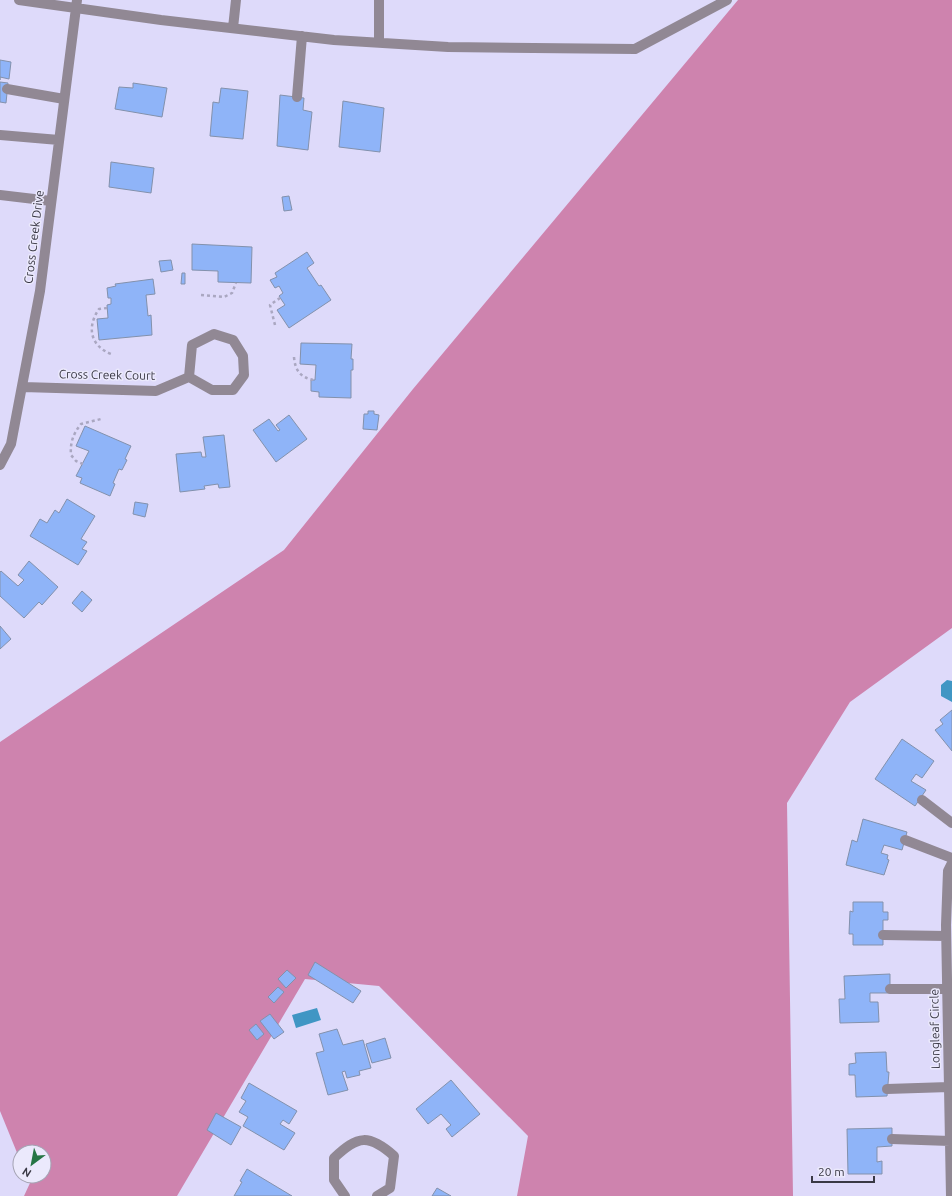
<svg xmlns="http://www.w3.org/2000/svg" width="952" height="1196" viewBox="0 0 952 1196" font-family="Ubuntu,sans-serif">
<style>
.forest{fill:#ce83ae}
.water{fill:#4096c4}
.building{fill:#8fb4f8;stroke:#8391ac}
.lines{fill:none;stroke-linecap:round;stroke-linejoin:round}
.path{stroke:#aaa7c1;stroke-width:2.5;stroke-dasharray:3 3;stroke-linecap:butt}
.minor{stroke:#918894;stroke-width:10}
.labels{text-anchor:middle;stroke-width:3;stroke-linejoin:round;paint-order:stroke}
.street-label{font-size:12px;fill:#3a3945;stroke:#ebe9fc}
</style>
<rect width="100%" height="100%" fill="#dedafa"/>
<path class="forest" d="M738 0H952V628L850 702 787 803 793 1196H517L528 1136 379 986 305 979 177 1196H24L30 1183 27 1176H44V1152H20V1160L0 1111V742L284 550 413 389Z"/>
<path class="water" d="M947 680 952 681V702L941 696V685Z
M317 1008 321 1020 296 1028 292 1015Z"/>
<path class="building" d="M0 60 11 62 9 79 0 77V80Z
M0 82 8 83 6 103 0 102Z
M133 83 167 88 162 117 115 109 119 87 133 88Z
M221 88 248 91 243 139 210 136 213 102 219 103Z
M280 95 304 98 303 110 312 112 308 150 277 146Z
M343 101 384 108 380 152 339 147Z
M111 162 154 168 151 193 109 187Z
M289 196 292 210 284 211 282 197Z
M192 244 252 247 251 283 218 282V271L192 270Z
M307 252 314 263 307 268 319 286 321 285 331 300 289 328 277 310 285 305 279 296 283 293 279 286 275 288 270 280 277 277 275 273Z
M171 260 173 270 161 272 159 261Z
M182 273H185V284H181Z
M153 279 155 294 146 295 148 316 151 315 152 335 99 340 97 319 108 318 107 305 111 304V298H108L107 288 116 286 115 284Z
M301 343 352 344 351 359H353V370H351V398L319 397V392L311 391V380H315L316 365 300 364Z
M368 411H374V414L379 415 377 430 363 429 364 414H368Z
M289 415 307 439 276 462 253 430 269 419 278 431 280 430 276 425Z
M85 426 131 446 125 459 127 460 122 470 119 469 113 483 115 484 110 496 80 483 82 478 76 476 89 451 76 446Z
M224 435 230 487 219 488 218 484 204 486 205 489 180 492 176 454 201 452 202 457H206L203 437Z
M67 499 95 516 81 539 87 542 82 549 87 551 78 565 30 536 40 519 47 523 55 510 59 513Z
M135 502 148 504 145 517 133 514Z
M29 561 58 587 42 605 39 602 24 618 0 596V572L1 571 18 586 24 580 18 575Z
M82 591 92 600 82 612 72 603Z
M0 626 11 639 0 649Z
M952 710V751L935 730 943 724 940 720Z
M902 739 934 761 922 778 916 774 911 781 926 790 915 806 875 779Z
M863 819 907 832 902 850 884 845 881 853 888 855 887 859 889 860 884 875 846 865 852 840 857 842Z
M853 902H883V912H888V920H883V945H853V934H849L850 911 853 912Z
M315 962 361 991 353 1003 308 975Z
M287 970 296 978 286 988 278 979Z
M890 974V993H870V1002H878L879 1022 840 1023 839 999H845L844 976Z
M278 987 284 992 274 1003 268 997Z
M270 1014 284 1032 274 1039 260 1021Z
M256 1024 264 1034 257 1040 249 1030Z
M337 1029 343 1045 363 1040 371 1068 359 1071 360 1075 347 1078 345 1071 342 1072 348 1090 328 1095 316 1053 324 1051 319 1034Z
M385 1038 391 1058 372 1063 366 1044Z
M886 1052 887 1072H889L887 1096 856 1097 855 1075H849V1064L856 1063 855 1053Z
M451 1080 480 1114 452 1137 446 1129 451 1125 441 1114 428 1124 416 1109Z
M249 1083 297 1111 289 1124 283 1120 280 1124 295 1133 284 1150 243 1126 248 1117 239 1112 246 1101 241 1098Z
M216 1113 241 1127 231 1145 207 1130Z
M892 1128V1146L877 1147V1162L882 1161V1174H848L847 1129Z
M247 1169 292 1196H234L242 1182 240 1181Z
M437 1188 451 1196H432Z"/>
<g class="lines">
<path class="path" d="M201 295 224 297 232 293 236 283
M107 308 99 309C86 328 91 346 111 354
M275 325 270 305 280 298
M294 357C295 370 300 377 313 380
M83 464 76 461 71 455C70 443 73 434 81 424L101 419"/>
<path class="minor" d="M19 0 161 20 334 40 448 47 635 49 727 0
M233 28 236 0
M379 42V0
M7 89 64 99
M297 97 302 36
M0 135 59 140
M0 195 51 201
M214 334 233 340 243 356 244 375 233 390H212L189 377 192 345Z
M23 387 156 391 189 377
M0 465 11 444 40 291 77 0
M922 800 952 823
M905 840 952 858
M883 935 946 936
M890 989H947
M887 1089 949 1087
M892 1139 950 1141
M345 1196 334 1180V1158C358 1135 369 1134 394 1156L390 1188 377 1196
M951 1196 946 925 948 871 952 863"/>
</g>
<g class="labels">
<g class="street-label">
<text transform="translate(34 237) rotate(-83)" y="4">Cross Creek Drive</text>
<text transform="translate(107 375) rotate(1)" y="4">Cross Creek Court</text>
<text transform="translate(935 1029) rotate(-91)" y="4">Longleaf Circle</text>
</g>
</g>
<g transform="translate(32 1164) rotate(212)"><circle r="19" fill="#ebe9fc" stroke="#a4a3b3"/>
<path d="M0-3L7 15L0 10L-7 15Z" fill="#257545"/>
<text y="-6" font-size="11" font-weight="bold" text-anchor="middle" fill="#3a3945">N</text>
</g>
<path d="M812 1176v6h62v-6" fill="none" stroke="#3a3945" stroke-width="2"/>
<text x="818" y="1176" font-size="12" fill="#3a3945" stroke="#ebe9fc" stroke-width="3" paint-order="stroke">20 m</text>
</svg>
